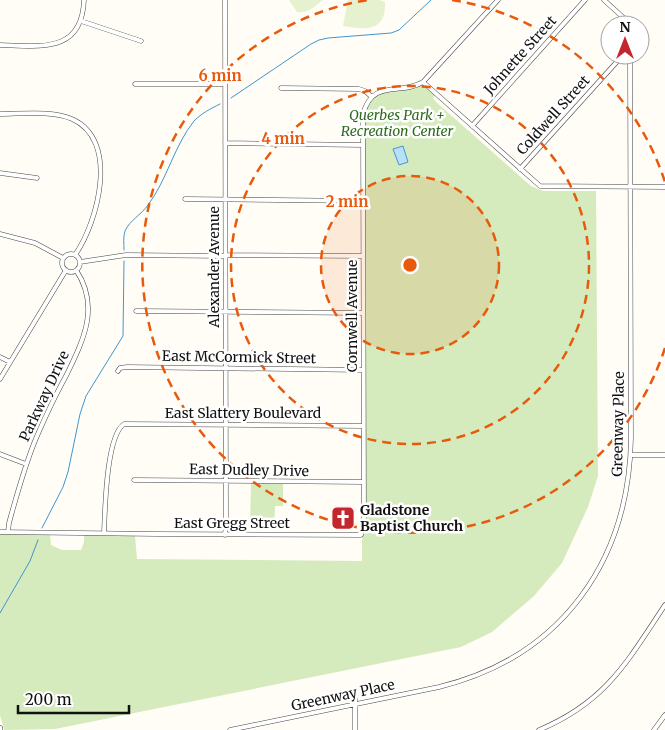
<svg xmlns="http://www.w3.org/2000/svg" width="665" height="730" viewBox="0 0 665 730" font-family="Merriweather,serif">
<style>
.green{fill:#d5ebbd}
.pitch{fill:#e6f2cf}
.water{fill:#b9e0f7;stroke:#3f96cf}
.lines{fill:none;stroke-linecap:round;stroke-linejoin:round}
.stream{stroke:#3f96cf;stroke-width:1}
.minor-casing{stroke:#444;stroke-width:5}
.tertiary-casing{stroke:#444;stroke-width:5.5}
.minor{stroke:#fff;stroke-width:4}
.tertiary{stroke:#fff;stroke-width:4.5}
.ring{fill:none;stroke:#e8590c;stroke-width:2.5;stroke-dasharray:9 6}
.labels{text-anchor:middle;stroke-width:5;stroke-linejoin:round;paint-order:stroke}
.street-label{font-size:14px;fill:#111;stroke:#fff}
.park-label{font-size:14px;font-style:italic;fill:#2f6b1f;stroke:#fff}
.poi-label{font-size:14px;font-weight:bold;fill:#111;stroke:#fff;text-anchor:start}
.centre{fill:#e8590c;stroke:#fff;stroke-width:2.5}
.ring-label{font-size:15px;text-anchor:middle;font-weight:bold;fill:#e8590c;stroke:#fff;stroke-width:5;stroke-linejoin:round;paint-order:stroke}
</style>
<rect width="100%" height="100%" fill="#fffdf5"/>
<path class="green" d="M423 82 436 94 433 98 435 101 531 186 543 191H596L598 476 588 507 562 563 534 596 492 632 461 647 55 729 4 730 0 715V534H50L51 545 62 550H81L84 542V535L135 536 137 559 362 561V541L365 523 363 145 365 108 377 93 406 88Z
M251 483 283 484V506H275L274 530H250Z"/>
<path class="pitch" d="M289 0H323C315 6 308 14 297 12Z
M348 0H379L385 2C386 32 366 30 343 26Z"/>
<path class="water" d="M403 146 408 162 399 165 393 149Z"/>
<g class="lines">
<path class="stream" d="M231 98 311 44 319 40 328 38 391 33 399 30 431 0
M124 250C124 244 123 237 125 231 130 220 141 215 148 205 167 180 174 146 194 121 202 113 210 109 220 104
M42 528 63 487 68 472 80 414 86 396 123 336 124 261
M0 613 30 561 38 540"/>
<g class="minor-casing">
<path id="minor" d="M225 0 226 523 225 535
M604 0 626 20 629 25
M81 21 141 41
M0 45C40 46 82 54 84 0
M423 82 540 186 665 187
M135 84H225
M281 88 359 89 365 91 372 97
M0 114C21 114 53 110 72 119 120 140 98 222 75 255
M472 126 585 0
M225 143 363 145
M520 169 623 55
M0 173 37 178
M185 199 362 201
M0 234 35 243 63 258
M62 263a9 9 0 1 1 18 0a9 9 0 1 1-18 0Z
M225 255 363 256
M80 262 126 255 225 256
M136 311 363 313
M0 357 10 362
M118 371 120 368 127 367 363 370
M0 379 66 270
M0 454 26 464
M631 455H665
M134 480 364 482
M0 532 156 534 361 535 364 525 363 114C373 78 400 96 423 82L498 0
M8 532 9 523C17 494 25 464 37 436 46 415 56 394 67 374 84 339 100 306 76 270
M104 533C105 511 106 436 124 424L363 426
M355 699V730
M230 730 439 687C561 657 629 562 631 438L630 55
M539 730C606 702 627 662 665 605
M654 730 665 715"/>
</g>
<g class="tertiary-casing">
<path id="tertiary" d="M0 728V730"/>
</g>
<use href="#minor" class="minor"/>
<use href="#tertiary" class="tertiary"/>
</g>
<circle cx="410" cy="265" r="89" fill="#e8590c" fill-opacity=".12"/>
<g class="ring">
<circle cx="410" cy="265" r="89"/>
<circle cx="410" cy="265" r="179"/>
<path d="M665 348A268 268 0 1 1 368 0M452 0A268 268 0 0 1 665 182"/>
</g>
<defs>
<g id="church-square" transform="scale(1.25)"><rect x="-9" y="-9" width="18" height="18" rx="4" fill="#c4262e" stroke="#fff"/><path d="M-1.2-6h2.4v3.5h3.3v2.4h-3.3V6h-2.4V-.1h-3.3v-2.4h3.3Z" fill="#fff"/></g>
</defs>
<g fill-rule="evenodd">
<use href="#church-square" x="343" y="518"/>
</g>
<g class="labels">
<g class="street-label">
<text transform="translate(520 55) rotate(-48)" y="5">Johnette Street</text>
<text transform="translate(553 115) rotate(-48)" y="5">Coldwell Street</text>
<text transform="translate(214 267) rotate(-90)" y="5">Alexander Avenue</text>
<text transform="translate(352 316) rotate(-90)" y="5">Cornwell Avenue</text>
<text transform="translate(239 357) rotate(1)" y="5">East McCormick Street</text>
<text transform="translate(44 396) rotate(-65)" y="5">Parkway Drive</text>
<text x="243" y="418">East Slattery Boulevard</text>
<text transform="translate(618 424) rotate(-89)" y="5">Greenway Place</text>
<text transform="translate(249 470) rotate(1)" y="5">East Dudley Drive</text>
<text x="232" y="528">East Gregg Street</text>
<text transform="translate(343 695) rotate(-12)" y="5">Greenway Place</text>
</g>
<g class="park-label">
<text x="397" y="120">Querbes Park +<tspan x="397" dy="16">Recreation Center</tspan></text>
</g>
<g class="poi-label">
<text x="360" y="515">Gladstone<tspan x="360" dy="16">Baptist Church</tspan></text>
</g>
</g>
<circle cx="410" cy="265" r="8" class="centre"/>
<g class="ring-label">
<text x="220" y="81">6 min</text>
<text x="283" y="144">4 min</text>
<text x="347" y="207">2 min</text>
</g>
<g transform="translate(625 40)"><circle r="24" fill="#ffffff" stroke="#a0a0a0"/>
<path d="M0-4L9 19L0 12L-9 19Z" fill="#c4262e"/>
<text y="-8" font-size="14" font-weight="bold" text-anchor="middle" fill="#111111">N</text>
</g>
<path d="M18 705v8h111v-8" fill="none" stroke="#111111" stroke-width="2.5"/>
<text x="25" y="705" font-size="15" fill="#111111" stroke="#ffffff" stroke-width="4" paint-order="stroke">200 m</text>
</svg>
